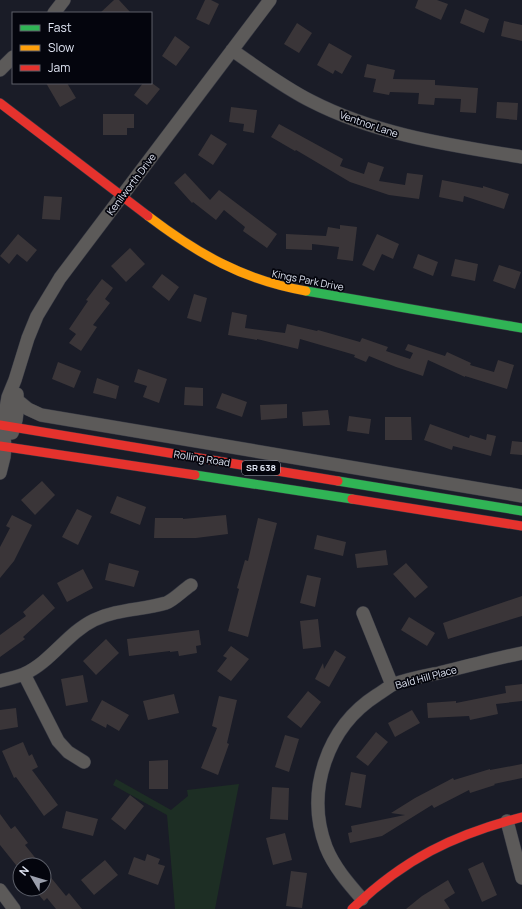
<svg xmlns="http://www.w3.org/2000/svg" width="522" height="909" viewBox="0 0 522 909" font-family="Manrope,sans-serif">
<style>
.green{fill:#1d2e24}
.building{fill:#3a3538}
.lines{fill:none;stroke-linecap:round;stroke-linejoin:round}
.street-casing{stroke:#373943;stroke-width:14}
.fast-casing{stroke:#373943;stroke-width:10}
.slow-casing{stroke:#373943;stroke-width:10}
.jam-casing{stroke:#373943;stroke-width:10}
.street{stroke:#5c5a59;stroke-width:13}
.fast{stroke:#30b455;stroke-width:9}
.slow{stroke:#ff9f0a;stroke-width:9}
.jam{stroke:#e5322d;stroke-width:9}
.labels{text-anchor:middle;stroke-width:3.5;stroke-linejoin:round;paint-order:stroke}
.shield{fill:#04050d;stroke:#9ea2ae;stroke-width:1}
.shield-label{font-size:9px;font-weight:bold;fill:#e0e5f3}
.street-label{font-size:10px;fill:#e0e5f3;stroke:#04050d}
</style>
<rect width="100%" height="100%" fill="#1a1c27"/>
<path class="green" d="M116 779 171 810 188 796 187 790 239 784 215 909H175L167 815 113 785Z"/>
<path class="building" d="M114 0H119L131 13H100Z
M205 0H211L219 4 209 25 196 19Z
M418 0H437L448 4 441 20 415 8Z
M465 9 489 19 484 33 460 23Z
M504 21 522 25V41L501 36Z
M297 23 312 33 299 53 284 44Z
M175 36 190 47 176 66 162 56Z
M329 43 352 56 342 74 335 70 333 74 317 65Z
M367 64 395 70 393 79 435 80V85L478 88 476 113 460 112 461 99 435 98 434 105 418 104 419 93 390 92 389 95 373 92 376 79 364 77Z
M46 83H67L76 98 60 107Z
M143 83H152L160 89 147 105 134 95Z
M497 102 518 103 517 120 496 118Z
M231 107 257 110 254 133 243 131 244 124 229 122Z
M103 114H134V128H127V135H103Z
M279 124 343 159 340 166 364 174 368 162 384 167 379 181 405 185 407 173 423 175 419 199 389 195 350 182 296 150 295 151 271 137Z
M211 134 227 144 213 165 198 155Z
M185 173 210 200 219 190 277 234 267 248 243 231 245 227 224 210 216 220 193 202 192 203 174 183Z
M442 180 483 188V186L509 194 504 209 464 196 463 202 439 197Z
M44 196 62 197 60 220 42 219Z
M340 225 357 227 353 261 337 259 339 247 312 244V250L286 249V234L326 236 328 227 340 229Z
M18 234 37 250 27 262 17 254 9 264 0 256Z
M377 234 399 244 393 259 382 254 374 271 362 265Z
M130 248 145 264 126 282 111 266Z
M418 254 438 262 433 276 413 268Z
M455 259 478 264 475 281 451 276Z
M499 265 521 272 515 289 493 281Z
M162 274 179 287 169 301 152 287Z
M102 279 113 288 105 299 110 303 93 325 97 327 81 351 69 343 76 334 69 329 88 301 86 300Z
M194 294 207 298 201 322 187 318Z
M232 312 247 315 245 328 285 333 287 324 317 331 318 330 360 342 362 338 388 347 386 351 410 359 413 353 405 350 408 344 445 356 447 352 471 363 470 365 494 372 498 360 514 365 507 389 465 376V377L428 360 423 376 396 367 369 356 366 362 354 357 355 355 300 339 298 349 257 339V340L228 335Z
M58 362 81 371 74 388 52 379Z
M138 369 167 379 159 403 143 397 147 386 134 382Z
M97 378 119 386 116 399 93 393Z
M185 387 203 388V406L184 405Z
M222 393 247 402 242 417 216 408Z
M287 404V418L261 420 260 405Z
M328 410 330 425 303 426 302 412Z
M349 416 371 419 369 434 347 431Z
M385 417H411L412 440H385Z
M430 424 469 438 470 435 486 440 487 434 496 436 491 456 453 446 452 450 424 440Z
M512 441 522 442V455L510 454Z
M42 481 55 495 35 515 21 500Z
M117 496 146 507 140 525 110 513Z
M77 509 92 516 78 545 62 537Z
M12 515 32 525 14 561 0 578V547L10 528 6 526Z
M226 515 228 534 196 538H154L155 518H183V519Z
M258 518 277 523 248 637 228 631 239 589 237 588 245 560 248 561Z
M317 535 346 542 343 556 314 549Z
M386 550 388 565 357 568 355 554Z
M109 563 139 571 134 587 105 580Z
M406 563 428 587 415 598 393 574Z
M83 569 93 588 67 602 57 583Z
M307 575 321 578 315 607 300 603Z
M43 594 55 608 23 637 25 639 0 657V635L26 616 23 612Z
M522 596V616L448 639 443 623Z
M409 617 435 633 427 646 401 630Z
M318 619 321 647 303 649 300 621Z
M199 630 201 645 196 646 197 653 179 656 178 651 170 652V651L129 656 127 639Z
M106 639 119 653 96 675 83 661Z
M231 646 249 659 231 681 217 671 227 658 223 656Z
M335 650 346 657 329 687 315 679 323 663 324 669Z
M83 675 88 702 66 706 61 679Z
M522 684V701L496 704 498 714 470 720 469 716 428 718 427 703 456 701V703L506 693 505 686Z
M308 691 321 702 301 728 287 717Z
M174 694 179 713 148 720 143 701Z
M219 696 237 700 227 743 229 744 218 775 201 768 217 728 212 726Z
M102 700 129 715 119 731 107 724 106 728 91 720Z
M16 708 18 727 0 730V710Z
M412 710 420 723 395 737 388 723Z
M376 732 388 742 368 766 356 757Z
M285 735 299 739 289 772 275 767Z
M23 742 29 756 32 754 38 767 32 770 58 805 44 816 16 777 14 778 2 751Z
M168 760V789H149V761Z
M522 764V778L494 784 495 785 470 793 469 790 434 808 432 805 382 836 350 843 348 833 352 832 351 826 405 815 391 813 415 798 453 778 454 780 490 769V770Z
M351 772 366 775 361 808 345 805Z
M272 787 289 788 288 820 270 819Z
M130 795 144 806 125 830 111 819Z
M66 811 98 819 93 836 62 828Z
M0 814 11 829 15 826 28 843 25 845 41 865H16L0 845Z
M285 833 292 860 273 865 266 838Z
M147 854 160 859 158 864 165 866 158 885 128 874 134 857 145 861Z
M105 860 118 875 94 895 81 880Z
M483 862 497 895 482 902 468 869Z
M44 869 66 896 69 893 82 909H56L47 898 44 901 34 889H44Z
M291 871 307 873 302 908 286 906Z
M448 880 455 893 444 900 450 909H406L422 896Z"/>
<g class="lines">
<g class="street-casing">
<path id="street" d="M54 13 64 0
M232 50C258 68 283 87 311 101 377 135 450 145 522 157
M0 70 13 57
M17 400 28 409 41 415 522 496
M12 433C17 422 18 406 17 394
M0 473 4 457 5 447 3 425 8 397 15 380 28 338 37 316 60 278 270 0
M363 613 392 685
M24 674 58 741 68 752 84 762
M0 681C8 679 16 677 24 674 51 662 67 633 94 620 117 609 142 610 166 603 174 600 183 590 191 585
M507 821 522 878
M0 890 14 909
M362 899C348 883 334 867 326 847 305 791 327 727 377 695 382 692 387 688 392 685 407 679 424 676 439 673 467 666 494 659 522 653"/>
</g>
<g class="fast-casing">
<path id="fast" d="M306 291 522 328
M195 475 352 499
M338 481 522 511"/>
</g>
<g class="slow-casing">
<path id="slow" d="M148 216C198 254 243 280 306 291"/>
</g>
<g class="jam-casing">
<path id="jam" d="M0 103 148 216
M0 425 338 481
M0 446 195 475
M352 499 522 526
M352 909C404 859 453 835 522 817"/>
</g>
<use href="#street" class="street"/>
<use href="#fast" class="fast"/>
<use href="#slow" class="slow"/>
<use href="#jam" class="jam"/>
</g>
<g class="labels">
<rect class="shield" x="242" y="461" width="38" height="14" rx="3"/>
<g class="shield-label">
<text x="261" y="471">SR 638</text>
</g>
<g class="street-label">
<text transform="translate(369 124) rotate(19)" y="4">Ventnor Lane</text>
<text transform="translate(131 184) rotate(-53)" y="4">Kenilworth Drive</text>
<text transform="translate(308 280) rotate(11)" y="4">Kings Park Drive</text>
<text transform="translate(202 458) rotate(9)" y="4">Rolling Road</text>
<text transform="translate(426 677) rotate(-15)" y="4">Bald Hill Place</text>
</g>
</g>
<rect x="12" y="12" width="140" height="72" fill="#04050d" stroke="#5c5f69"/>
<rect x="20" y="25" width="20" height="6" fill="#30b455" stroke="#5c5f69"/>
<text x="48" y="32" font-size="12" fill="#e0e5f3">Fast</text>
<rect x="20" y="45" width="20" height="6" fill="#ff9f0a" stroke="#5c5f69"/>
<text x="48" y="52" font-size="12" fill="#e0e5f3">Slow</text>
<rect x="20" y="65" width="20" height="6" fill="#e5322d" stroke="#5c5f69"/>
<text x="48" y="72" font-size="12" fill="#e0e5f3">Jam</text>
<g transform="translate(32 877) rotate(308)"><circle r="19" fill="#04050d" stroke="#5c5f69"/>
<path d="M0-3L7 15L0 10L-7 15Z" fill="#9b9fac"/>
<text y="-6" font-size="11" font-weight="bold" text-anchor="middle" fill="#e0e5f3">N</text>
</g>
</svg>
